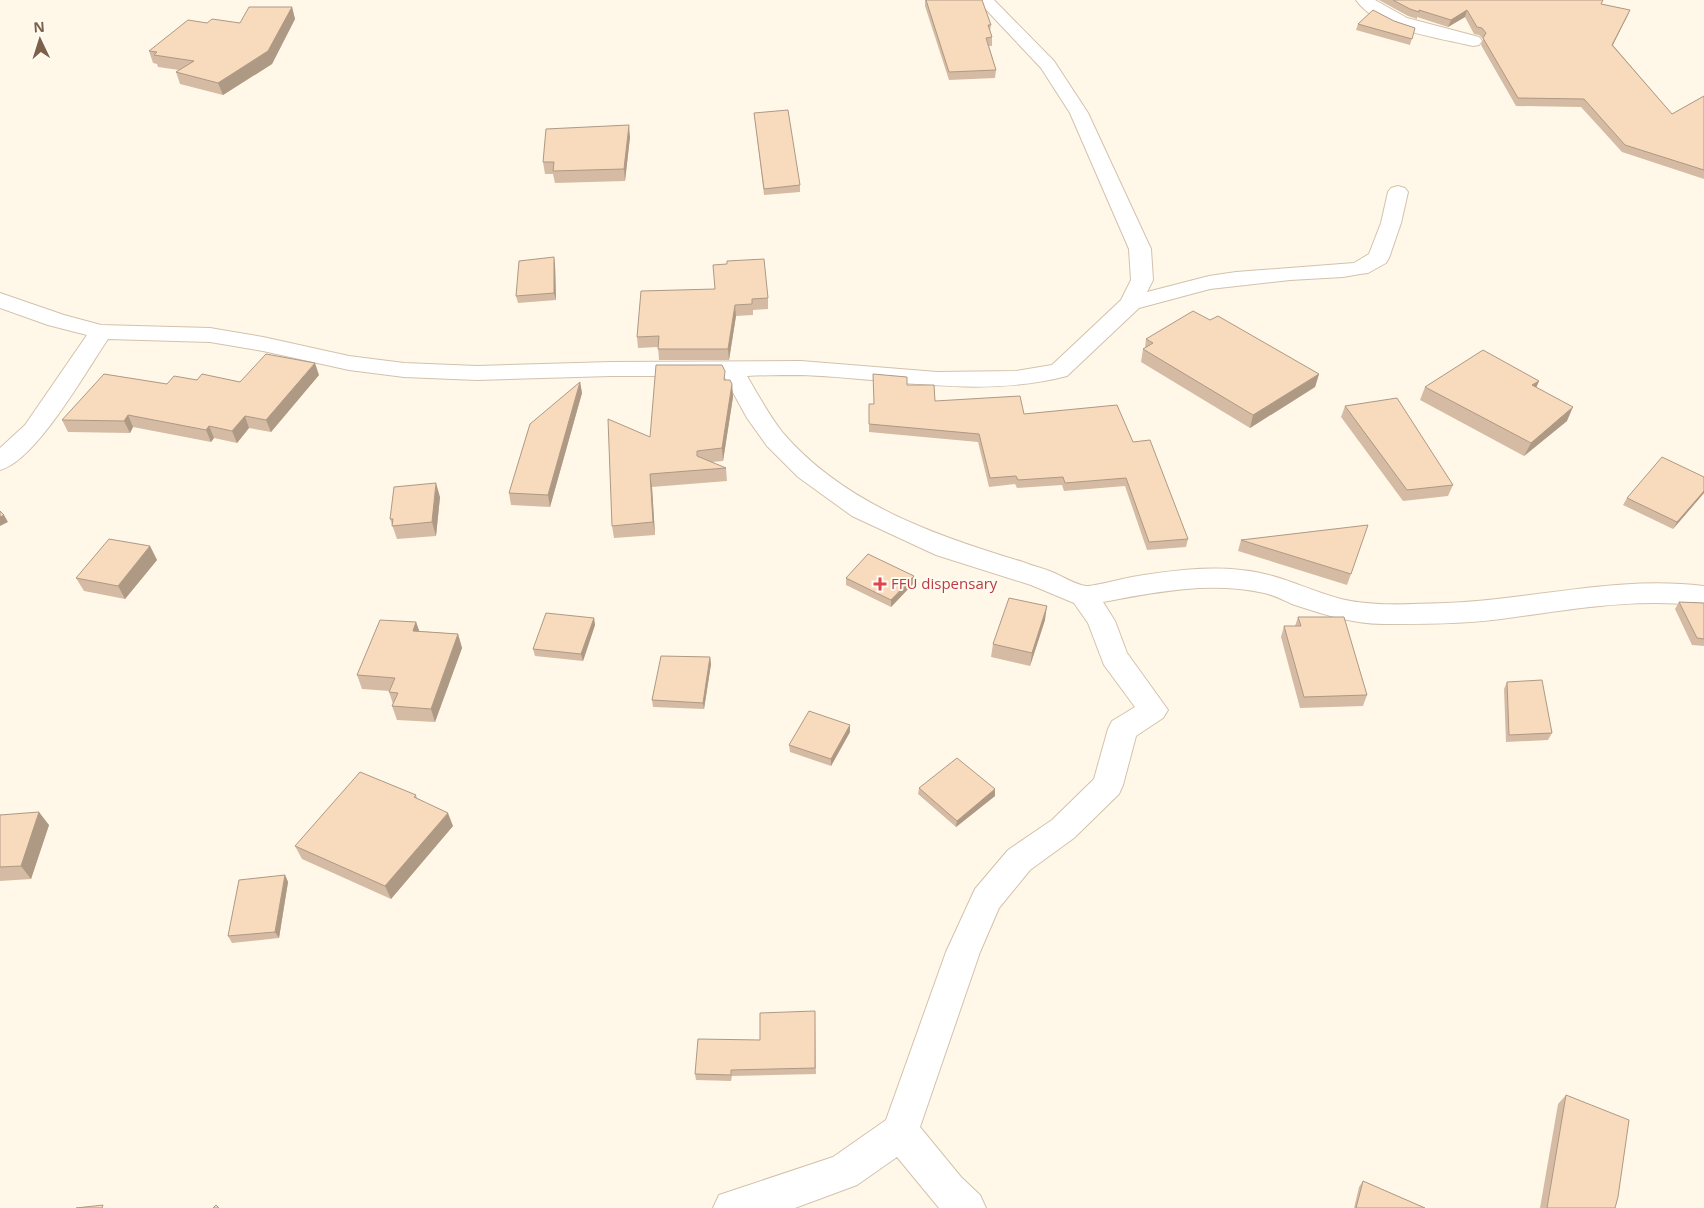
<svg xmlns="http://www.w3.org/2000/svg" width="1704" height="1208" viewBox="0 0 1704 1208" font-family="'Open Sans',sans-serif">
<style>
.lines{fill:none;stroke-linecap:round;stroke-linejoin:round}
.minor-casing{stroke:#d3c1ac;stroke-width:2}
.minor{fill:#fff;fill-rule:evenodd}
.wall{fill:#d5bba3}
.shaded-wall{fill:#ae9984}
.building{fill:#f8dabd;stroke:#ae9984}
.health-dot{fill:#e0444e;stroke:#fffbf1;stroke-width:2}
.labels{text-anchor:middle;stroke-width:4;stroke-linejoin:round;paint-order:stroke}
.health-label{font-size:15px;fill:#be3a42;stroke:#fffbf1;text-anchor:start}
</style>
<rect width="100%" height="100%" fill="#fff8e8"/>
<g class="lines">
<g class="minor-casing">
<path id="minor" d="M977 0H994L1054 61 1088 113 1151 249 1153 280 1147 292 1209 276 1236 272 1354 263 1369 254 1381 223 1388 192 1391 188 1398 186 1405 188 1408 192 1401 223 1389 258 1386 263 1368 273 1360 274 1343 277 1290 280 1210 289 1139 308 1067 376C979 399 889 378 801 375 783 375 765 375 747 376 758 395 769 415 783 433 844 504 936 536 1023 562 1032 566 1043 568 1052 572 1062 576 1076 585 1086 586 1096 586 1121 579 1132 577 1168 571 1205 566 1241 570 1277 573 1307 590 1341 599 1375 607 1410 604 1445 603 1532 600 1616 575 1704 586V606C1635 597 1569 610 1501 619 1462 624 1423 624 1384 624 1352 624 1322 614 1292 604 1283 600 1274 595 1264 593 1211 581 1155 592 1103 602L1115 621 1127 653 1168 710 1163 718 1136 736 1123 785 1119 794 1074 838 1030 870 999 908 980 952 920 1127 961 1177 980 1195 986 1208H939L897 1157 857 1185 795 1208H713L719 1195 833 1157 886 1120 946 952 975 889 1008 850 1052 820 1094 779 1108 729 1112 721 1135 707 1104 665 1088 623 1074 603 1031 585 936 555 852 516 798 477 767 446 747 418 724 376H611L477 380 404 377 349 370 263 351 210 342 108 339C86 371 36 461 0 470V448L25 425 87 335 48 325 0 308V293L64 315 101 325 210 328 263 337 349 356 404 363 477 366 611 362 801 361 937 372 1016 371 1052 365 1121 300 1131 280 1129 249 1070 113 1041 68Z
M1356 0H1375L1407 18 1479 37 1482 41 1479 45 1473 46C1440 38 1376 30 1356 0Z"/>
</g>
<use href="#minor" class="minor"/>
</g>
<path class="wall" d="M925 0H982L991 25 990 31 992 37V46H989L996 70 995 78 949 80 925 6Z
M1379 0H1603L1601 4 1630 10 1613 45 1672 114 1704 96V179L1622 152 1581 107 1516 106 1481 45 1483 39 1479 35 1474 34 1465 17 1448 27 1417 17V19L1408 16Z
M292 7 295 19 272 64 223 95 180 84 176 72 179 70 158 67 157 64 153 63 149 51 207 23H240Z
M1394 21 1415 28 1410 45 1356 30 1358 24Z
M754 113 800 185V192L764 195Z
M630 137 625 181 555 183 553 174H545L543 162Z
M555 264 556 300 518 303 516 296Z
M715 289 768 298V309L753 310V315L736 316 729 360H659L658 347 638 348 637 337Z
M1210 320 1319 374 1315 387 1250 428 1141 362 1143 349 1145 348 1146 339Z
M319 375 271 432 249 428 237 443 214 438 211 442 133 427 130 433 68 432 62 420 167 384 197 380 240 382Z
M726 380 732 384 733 397 723 461 712 462 726 468 727 481 652 487 655 535 614 538 612 526 650 437Z
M1539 381 1536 388 1567 421 1524 456 1420 400 1425 387Z
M580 382 582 393 550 507 511 505 509 493Z
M907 385 935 401 1024 414 1133 442 1188 539 1186 547 1147 550 1125 486 1064 491 1062 485 1017 488 1015 484 989 487 978 442 869 432V404H873Z
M1345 406 1453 485 1448 496 1403 501 1341 417Z
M1704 477V493L1673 529 1623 505 1627 498Z
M440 497 436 536 397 539 390 519Z
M1241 540 1351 574 1347 585 1238 551Z
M150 546 157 560 125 599 84 591 76 578Z
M846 578 913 584 891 607 846 585Z
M1679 602 1704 603V646L1692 645 1675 609Z
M1298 617 1367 695 1363 706 1300 708 1281 637 1284 626H1295Z
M594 618 595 625 583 661 535 656 533 649Z
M1045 620 1030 666 991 657 993 644Z
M416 622 419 631 458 634 462 648 435 722 397 720 392 706 393 704 389 692 390 691 362 689 357 675Z
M710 657 711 664 704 709 653 707 652 700Z
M1507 682 1552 733 1548 740 1506 742 1504 689Z
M850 725V732L831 766 790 752 789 745Z
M919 788 995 789V796L956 827 918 794Z
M416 795 417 798 453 826 391 899 302 859 295 846Z
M0 815 49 825 31 879 0 881Z
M285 875 288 882 279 938 232 943 228 936Z
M815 1011 816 1074 732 1076 731 1081 696 1080 695 1074Z
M1566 1095 1615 1208H1540L1558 1104Z
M1363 1181 1425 1208H1354L1359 1187Z"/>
<path class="shaded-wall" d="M292 7 295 19 272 64 223 95 218 83Z
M1467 10 1465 17 1448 27 1451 20Z
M1630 10 1627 17 1609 52 1612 45Z
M629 125 630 137 625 181 624 169Z
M554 257 555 264 556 300 554 293Z
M735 305 736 316 729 360 728 349Z
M315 363 319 375 271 432 266 420Z
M1319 374 1315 387 1250 428 1253 415Z
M1539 381 1533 395 1532 385Z
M580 382 582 393 550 507 548 495Z
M732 384 733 397 723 461 722 448Z
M1573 407 1567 421 1524 456 1531 443Z
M128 415 133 427 130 433 124 421Z
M245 416 249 428 237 443 232 431Z
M209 426 214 438 211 442 206 430Z
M650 474 652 487 655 535 653 522Z
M436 483 440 497 436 536 432 522Z
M1704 491V493L1673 529 1677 522Z
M4 515 8 522 0 526V517Z
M150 546 157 560 125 599 118 586Z
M914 576 913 584 891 607V600Z
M1047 606 1045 620 1030 666 1032 653Z
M594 618 595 625 583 661 581 654Z
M416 622 421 636 413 631Z
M458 634 462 648 435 722 431 709Z
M710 657 711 664 704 709 703 703Z
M850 725V732L831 766V759Z
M995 789V796L956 827 957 821Z
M39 812 49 825 31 879 21 866Z
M448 813 453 826 391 899 385 886Z
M285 875 288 882 279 938 275 932Z"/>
<path class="building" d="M926 0H982L991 25H988L992 37 986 38 996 70 949 72Z
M1393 0H1603L1601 4 1630 10 1612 45 1672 114 1704 96V170L1625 145 1584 99 1518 98 1483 38 1486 33 1482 28 1477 27 1467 10 1451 20 1419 10V12L1410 9Z
M249 7H292L268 51 218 83 176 72 194 61 154 55 157 52 149 51 188 20 207 23 212 19 240 23Z
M1373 10 1394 21 1415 28 1412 39 1358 24Z
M788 110 800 185 764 189 754 113Z
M629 125 624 169 553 171 554 162H543L546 129Z
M554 257V293L516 296 519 261Z
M764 259 768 298 752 299V304L735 305 728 349H658L659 336 637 337 641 291 715 289 713 265 727 264V261Z
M1193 311 1210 320 1218 316 1319 374 1253 415 1143 349 1153 343 1146 339Z
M1483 350 1539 381 1532 385 1573 407 1531 443 1425 387Z
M266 354 315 363 266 420 245 416 232 431 209 426 206 430 128 415 124 421 62 420 104 374 167 384 174 376 197 380 202 374 240 382Z
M656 365H722L725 371 724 380H730L732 384 722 448 697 451V456L726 468 650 474 653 522 612 526 608 419 650 437Z
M873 374 907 377V385H934L935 401 1020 396 1024 414 1117 405 1133 442 1150 440 1188 539 1149 542 1126 478 1065 483 1063 477 1018 480 1016 476 990 478 979 434 869 424V404H874Z
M580 382 548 495 509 493 530 424Z
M1397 398 1453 485 1407 490 1345 406Z
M1662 457 1704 477V491L1677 522 1627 498Z
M436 483 432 522 392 526 393 519H390L394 487Z
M0 511 4 515 0 517Z
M1368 525 1351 574 1241 540Z
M109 539 150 546 118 586 76 578Z
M868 554 914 576 891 600 846 578Z
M1009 598 1047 606 1032 653 993 644Z
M1679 602 1704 603V639L1697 638Z
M546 613 594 618 581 654 533 649Z
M1298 617H1344L1367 695 1304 697 1284 626H1301Z
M380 620 416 622 413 631 458 634 431 709 392 706 398 693 389 692 395 678 357 675Z
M661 656 710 657 703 703 652 700Z
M1542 680 1552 733 1509 735 1507 682Z
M809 711 850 725 831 759 789 745Z
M957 758 995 789 957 821 919 788Z
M360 772 416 795 414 797 448 813 385 886 295 846Z
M39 812 21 866 0 867V815Z
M285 875 275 932 228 936 239 880Z
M815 1011V1068L731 1070V1075L695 1074 698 1039 760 1040V1013Z
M1566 1095 1629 1120 1618 1197 1615 1208H1547Z
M1363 1181 1425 1208H1356Z
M103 1205 102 1208H76Z
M216 1205 219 1208H213Z"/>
<path class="health-dot" d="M877.5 576.5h5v5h5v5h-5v5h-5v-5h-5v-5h5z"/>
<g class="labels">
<g class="health-label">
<text x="891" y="589">FFU dispensary</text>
</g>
</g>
<g transform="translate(40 40) rotate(356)" stroke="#fffbf1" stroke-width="4" paint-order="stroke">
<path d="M0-4L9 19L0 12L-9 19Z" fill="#7d6048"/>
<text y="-8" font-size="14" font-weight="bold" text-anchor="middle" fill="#7d6048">N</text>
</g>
</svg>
